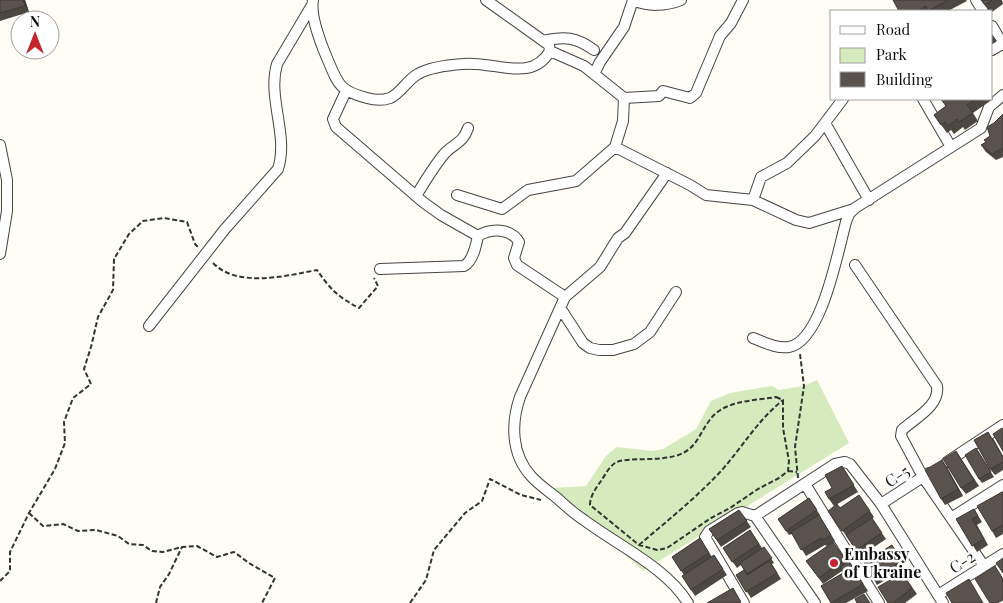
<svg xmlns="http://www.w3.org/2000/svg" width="1003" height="603" viewBox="0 0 1003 603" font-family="'Playfair Display',serif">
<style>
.green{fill:#d5ebbd}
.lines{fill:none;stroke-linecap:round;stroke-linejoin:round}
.minor-casing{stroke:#444;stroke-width:12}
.path{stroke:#333;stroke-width:2;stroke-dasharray:5 2.5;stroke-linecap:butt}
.minor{stroke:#fff;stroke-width:10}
.wall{fill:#4d4742}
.shaded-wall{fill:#3f3936}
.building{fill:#5a524d;stroke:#3f3936}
.poi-dot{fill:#c4262e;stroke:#fff;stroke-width:2}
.labels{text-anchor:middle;stroke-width:5;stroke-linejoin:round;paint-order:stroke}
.street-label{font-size:16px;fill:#111;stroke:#fff}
.poi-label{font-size:16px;font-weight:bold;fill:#111;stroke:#fff;text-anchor:start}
</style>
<rect width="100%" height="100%" fill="#fffdf5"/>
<path class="green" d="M817 380 849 443 643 571 551 488 586 486 606 456 617 447 653 451 663 449 696 429 711 401 730 393 772 386 779 390 804 386Z"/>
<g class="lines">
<g class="minor-casing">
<path id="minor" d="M313 0C310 15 321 44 327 58 338 84 339 91 367 98 374 100 382 101 390 98 401 93 407 80 418 74 430 67 449 65 463 64 493 60 531 84 550 51L549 45 486 0
M633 0C648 7 666 6 681 0
M976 0 983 11
M992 26 1003 45
M543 41C565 36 576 37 594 50
M992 50 1002 44
M594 74 600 62 624 27 633 0
M346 91 333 119 336 127 423 202 441 215 478 236C476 246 473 261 464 266L380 269
M624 98 659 96 663 91 690 98 696 93 720 36 731 23 743 0
M923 99 951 147
M825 123 869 200
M0 145 7 180V211L0 254
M615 147 690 185 706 195 753 200 796 220 809 223 854 209
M667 173 625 233 618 238 600 267 565 297 520 397C511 423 511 454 531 476 538 484 548 491 557 498 566 506 574 514 584 520 617 545 666 567 688 603
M457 195 502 209 528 190 576 181 615 147 623 121 624 98 584 66 550 51
M416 196C425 181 434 166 445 153 456 142 463 143 468 128
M753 200 761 177 787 163 815 136 843 99
M478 236C491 228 511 228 519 242L514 258 517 265 565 297
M855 265 937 386C940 406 915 418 902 430L901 436 923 477 984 566
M561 309 583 343 590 348 599 350H613L634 344 650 332 676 292
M149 326 225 229 278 169C289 135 267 98 277 64L312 5
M753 338C764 342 776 349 789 347 822 341 838 250 846 222L849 214 855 208 981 128 989 107 1003 95
M947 462 1003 425
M805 484 879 603
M881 504 929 473
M755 516 835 464 845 462 850 464 881 504 943 603
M755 516 815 603
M951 518 1003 485
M938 595 1003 554
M744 603 705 537 709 531 738 513 742 512 755 516"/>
</g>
<path class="path" d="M213 263C237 288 286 276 317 270 330 289 338 297 359 308L378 286 374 278
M776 397 783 400V428L789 461 788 471 779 478 758 489 730 508 711 518 667 548 657 550 639 545 590 505C590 496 596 488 601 481 605 475 609 467 615 463 625 456 664 463 683 453 697 446 700 433 709 421 723 400 753 401 776 397Z
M788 471 797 472
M798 478 795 447 804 386 800 354
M29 513 43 526 63 524 78 531 96 530 118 536 129 544 143 545 152 551 163 552 182 547 197 546 217 557 234 552 249 563 275 578 262 603
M639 545C667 521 697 497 722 470 743 446 758 420 783 400
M0 581 10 571V552L29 513 55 469 65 443 64 422 73 398 91 384 84 369 91 347 98 317 113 290 114 259 129 234 143 221 164 218 187 222 195 244 199 248
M156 603 160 587 169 574 182 547
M410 603 426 580 434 550 465 513 482 501 490 479 521 495 541 500"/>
<use href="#minor" class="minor"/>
</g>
<path class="wall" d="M0 0H25L29 12 0 21Z
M893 0H966L967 1 948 11H899Z
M981 0H1002L1003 4 992 12 989 11Z
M992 34 997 41 992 44Z
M992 97 993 99 973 113 978 121 965 130 963 127 954 134 951 130 947 133 934 115 946 106 941 99H992Z
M1003 114V157L996 160 986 152 981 145 986 142Z
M993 438 1003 456V470L995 475 990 469Z
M976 448 994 477 982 483 979 479Z
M956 451 979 486 966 494 961 488Z
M942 460 963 496 945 505 941 499Z
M842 466 858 492 834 506 829 499 832 488Z
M1003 494V534L996 538 992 531Z
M859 495 874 517 872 519 886 539 861 556 828 511 840 508Z
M809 498 820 515H819L835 541 833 542 847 562 849 561 868 591 846 603H831L821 586 843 573 842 571 823 584 806 561 832 543 827 546 825 545 806 556 792 534 789 535 778 519Z
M974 509 982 522 977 525 988 545 977 552 956 519Z
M739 510 751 527 721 547 709 529Z
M750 530 762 548 764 547 774 563 772 564 781 579 751 598 736 575H747L741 565 737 568 723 548Z
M700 538 712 557 714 555 727 575 695 596 682 576 684 575 672 557Z
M892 545 896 551 903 569 877 585 873 578Z
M902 573 917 594 905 603H888Z"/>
<path class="shaded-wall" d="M23 0H25L29 12 25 6Z
M942 460 947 467 963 496 958 489Z
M892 545 896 551 903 569 899 563Z"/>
<path class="building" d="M0 0H23L25 6 0 13Z
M893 0H948L928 11 926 6 917 11H899Z
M981 0H992L985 5Z
M941 99H976L967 105 973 113 959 122 957 119 948 126 945 122 941 125 934 115 946 106Z
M1003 114V148L992 154 981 145 986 142 984 140 990 136 987 127 994 123Z
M1002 428 1003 430V451L993 434Z
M988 432 1003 457V462L990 469 974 440Z
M976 448 991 472 979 479 965 455Z
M956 451 974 480 961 488 943 459Z
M942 460 958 489 941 499 925 470Z
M842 466 854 485 829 499 825 492 832 488 825 475Z
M1002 492 1003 494V525L992 531 977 506Z
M859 495 870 511 842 531 828 511 837 504 840 508Z
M809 498 817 510 786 531 778 519Z
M974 509 978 516 972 519 984 539 972 546 956 519Z
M739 510 747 521 717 540 709 529Z
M819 515 831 535 823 540 821 538 801 550 791 532Z
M872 518 882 533 856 550 846 535Z
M750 530 759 544 732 562 723 548Z
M700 538 709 553 681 571 672 557Z
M833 542 845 559 819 578 806 561Z
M892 545 899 563 873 578 864 562Z
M764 547 772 558 747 574 740 563Z
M714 555 723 569 691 590 682 576Z
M1003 558V573L996 563Z
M769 561 777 573 746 592 736 575 744 570 747 575Z
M849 561 863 584 831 603 821 586 843 573 840 567Z
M995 566 1003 579V600L997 603H990L975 579Z
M902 573 912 588 893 603H888L878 587Z
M969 579 983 603H952L946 593Z
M733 588 741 602 739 603H707Z
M864 594 870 603H857L855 599Z"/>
<circle class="poi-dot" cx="834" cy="563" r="5"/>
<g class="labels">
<g class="street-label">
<text transform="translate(897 476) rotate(-33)" y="6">C-5</text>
<text transform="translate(962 562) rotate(-32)" y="6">C-2</text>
</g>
<g class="poi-label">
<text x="844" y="560">Embassy<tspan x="844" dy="18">of Ukraine</tspan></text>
</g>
</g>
<rect x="830" y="10" width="162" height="90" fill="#ffffff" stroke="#a0a0a0"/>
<rect x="840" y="26" width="25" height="8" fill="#ffffff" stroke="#a0a0a0"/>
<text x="876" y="35" font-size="15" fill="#111111">Road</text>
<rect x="840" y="48" width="25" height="15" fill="#d5ebbd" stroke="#a0a0a0"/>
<text x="876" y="60" font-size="15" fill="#111111">Park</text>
<rect x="840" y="72" width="25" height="15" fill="#5a524d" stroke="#a0a0a0"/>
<text x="876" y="85" font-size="15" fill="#111111">Building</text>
<g transform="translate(35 35)"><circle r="24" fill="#ffffff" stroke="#a0a0a0"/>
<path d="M0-4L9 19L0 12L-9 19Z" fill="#c4262e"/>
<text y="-8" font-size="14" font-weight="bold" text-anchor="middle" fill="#111111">N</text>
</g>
</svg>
